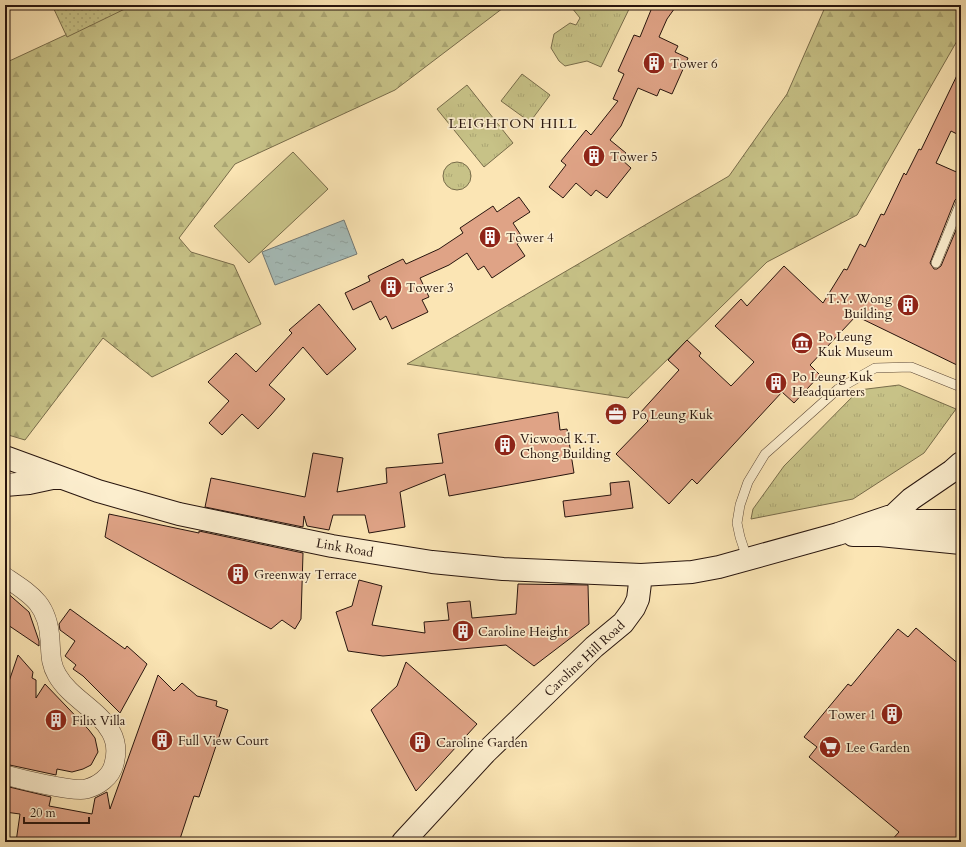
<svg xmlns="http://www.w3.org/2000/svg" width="966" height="847" viewBox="0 0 966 847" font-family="Cardo,serif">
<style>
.grass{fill:url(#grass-tufts);stroke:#786c4a}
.forest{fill:url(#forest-firs);stroke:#786c4a}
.garden{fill:url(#garden-dots);stroke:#786c4a}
.pitch{fill:#c7c287;stroke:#786c4a}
.water{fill:url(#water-ripples);stroke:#737975}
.building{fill:#dfa386;stroke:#28150e}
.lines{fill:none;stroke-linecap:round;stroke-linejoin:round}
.lane-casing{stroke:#5d4938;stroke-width:10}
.street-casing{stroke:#5d4938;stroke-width:20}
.secondary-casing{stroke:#28150e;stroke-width:24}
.lane{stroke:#fceece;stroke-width:9}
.street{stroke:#fceece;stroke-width:19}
.secondary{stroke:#fceece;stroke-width:22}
.labels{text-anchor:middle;stroke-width:3.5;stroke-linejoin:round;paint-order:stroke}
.poi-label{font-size:13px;fill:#28150e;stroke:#fceece;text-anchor:start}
.street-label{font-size:13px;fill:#28150e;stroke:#fceece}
.neighbourhood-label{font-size:14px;letter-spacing:1px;fill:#28150e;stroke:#fceece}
</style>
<defs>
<pattern id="grass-tufts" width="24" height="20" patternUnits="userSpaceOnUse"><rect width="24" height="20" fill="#c7c287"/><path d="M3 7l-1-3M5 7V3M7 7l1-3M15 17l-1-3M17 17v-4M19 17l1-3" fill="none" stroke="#aba673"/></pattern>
<pattern id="forest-firs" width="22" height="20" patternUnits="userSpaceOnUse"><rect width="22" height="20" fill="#c7c287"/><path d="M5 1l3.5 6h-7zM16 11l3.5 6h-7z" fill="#aba673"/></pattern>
<pattern id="garden-dots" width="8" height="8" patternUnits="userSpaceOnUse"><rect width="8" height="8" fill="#c7c287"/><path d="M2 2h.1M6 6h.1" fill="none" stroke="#aba673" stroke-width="1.8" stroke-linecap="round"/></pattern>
<pattern id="water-ripples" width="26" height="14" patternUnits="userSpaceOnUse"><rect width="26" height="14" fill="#a5bcb9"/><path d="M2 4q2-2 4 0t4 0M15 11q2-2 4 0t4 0" fill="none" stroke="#8ea19e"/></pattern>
</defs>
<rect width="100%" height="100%" fill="#fbe5b4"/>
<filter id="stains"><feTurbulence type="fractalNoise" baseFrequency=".005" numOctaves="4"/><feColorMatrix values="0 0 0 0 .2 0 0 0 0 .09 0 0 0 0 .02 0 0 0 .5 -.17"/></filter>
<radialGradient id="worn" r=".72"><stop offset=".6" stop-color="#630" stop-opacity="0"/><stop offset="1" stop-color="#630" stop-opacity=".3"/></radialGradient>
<path class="grass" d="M573 5H631L601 67 587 61 565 66 559 61 551 48 554 34 570 23 576 25 580 18 572 8Z
M522 74 550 95 530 122 501 101Z
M467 85 513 143 484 167 437 109Z
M443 176a14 14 0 1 1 28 0a14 14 0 1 1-28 0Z
M899 385 956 409 924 453 853 499 751 519 753 509 784 466 859 390Z"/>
<path class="forest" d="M130 5H507L395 90 235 164 179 238 191 252 234 265 261 324 152 377 103 338 25 440 5 434V63Z
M826 5H960L961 7V34L857 215 767 262 628 398 407 364 729 176 787 94Z"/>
<path class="garden" d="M52 5H133L67 37Z"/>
<path class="pitch" d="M293 152 328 189 249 263 214 226Z"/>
<path class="water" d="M344 220 357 254 275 285 262 252Z"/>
<path class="building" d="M653 5H677L667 19 659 37 678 46 675 52 688 58 672 94 660 89 657 96 638 88 621 126 610 140 626 153 621 159 631 168 607 198 596 190 591 196 576 183 563 198 549 187 566 165 561 161 586 130 591 135 618 101 613 99 624 74 618 71 634 35 640 37Z
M961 67V136L951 131 936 163 961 174V196L958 197 955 200 930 263 934 269H937L941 266 961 218V367L856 316 810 365 820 375 794 403 782 392 697 484 692 479 669 504 616 454 648 421 640 413 679 370 668 360 687 340 701 353 699 356 731 386 754 362 715 326 741 299 747 306 784 266 823 303 844 269 847 270 860 244 865 247 881 214 884 215 904 173 906 175 919 149 921 150Z
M519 197 530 212 513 223 524 240 517 244 525 256 492 278 484 266 478 270 467 253 449 265 420 278 429 297 422 300 428 312 392 329 386 316 380 320 371 301 353 310 345 293 370 281 368 276 403 259 406 264 439 249 463 233 460 228 493 206 497 212Z
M319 304 356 349 327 375 303 347 269 385 285 399 271 415 258 429 242 414 222 435 209 423 229 401 208 382 236 353 256 372 292 333 289 330Z
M558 412 560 430 567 429 574 473 449 496 445 474 400 492 405 527 369 533 365 515H333L329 530 307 526 304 516 303 527 205 507 211 478 305 497 313 453 343 458 337 492 387 483 386 468 443 463 438 434Z
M629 481 633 508 565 517 563 501 611 495 610 483Z
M109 514 199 533V531L303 553 301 619 295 629 282 620 271 629 105 537Z
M359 580 382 586 372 625 425 633 424 622 449 620 447 603 470 601 472 618 516 614 518 584 588 585 589 624 534 666 506 645 383 656 348 651 336 612 352 606Z
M5 591 29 612 39 641V646L5 623Z
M70 609 125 649 127 646 147 664 120 713 83 676 73 669 76 665 65 656 75 641 60 630 59 624Z
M916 628 961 666V842H890L899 832 809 757 817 747 804 737 848 684 851 686 898 629 908 637Z
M18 655 33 672 32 678 36 680V698L45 684 89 730 95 738 98 752 91 765 83 769 72 772 57 769 56 775 5 764V693Z
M406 662 477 724 416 791 371 710 397 686Z
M158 675 174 691 182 683 197 696 217 701 216 706 228 710 199 797 194 796 179 842H16L20 814 5 812V786L51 797 49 806 92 814 95 798 107 792 110 809Z"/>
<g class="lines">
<g class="lane-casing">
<path id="lane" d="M936 263 961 202
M747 558 740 537 737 523 740 505 748 482 765 454 838 389 875 368 911 367 961 387"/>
</g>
<g class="street-casing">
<path id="street" d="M5 577C32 595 48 604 50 640 51 653 50 663 57 675 70 698 98 709 111 732 117 743 117 753 114 764 111 777 98 786 86 789 72 792 20 779 5 775"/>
</g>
<g class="secondary-casing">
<path id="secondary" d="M5 457 98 491 179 514 332 546 432 562 503 569 641 575 692 572 719 567 838 534 894 515 910 521H961
M5 485 29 483 57 477
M894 515 911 499 952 471 961 463
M853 535H880L961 543
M403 842 485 753 594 647 623 623 634 608 638 599 641 575"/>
</g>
<use href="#lane" class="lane"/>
<use href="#street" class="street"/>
<use href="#secondary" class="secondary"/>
</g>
<defs>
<g id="building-disc" transform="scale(1.15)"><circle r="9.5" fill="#8f2418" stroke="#fceece"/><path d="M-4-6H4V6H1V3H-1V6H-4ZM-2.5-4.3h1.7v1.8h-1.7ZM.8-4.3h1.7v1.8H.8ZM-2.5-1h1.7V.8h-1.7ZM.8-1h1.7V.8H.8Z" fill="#fff"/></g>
<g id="museum-disc" transform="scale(1.15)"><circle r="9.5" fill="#8f2418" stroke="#fceece"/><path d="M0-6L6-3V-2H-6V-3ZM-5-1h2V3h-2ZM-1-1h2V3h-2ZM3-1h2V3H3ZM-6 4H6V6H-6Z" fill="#fff"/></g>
<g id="office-disc" transform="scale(1.15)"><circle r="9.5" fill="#8f2418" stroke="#fceece"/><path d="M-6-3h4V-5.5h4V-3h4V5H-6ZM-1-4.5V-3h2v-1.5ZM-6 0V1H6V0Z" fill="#fff"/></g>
<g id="supermarket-disc" transform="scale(1.15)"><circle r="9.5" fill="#8f2418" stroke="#fceece"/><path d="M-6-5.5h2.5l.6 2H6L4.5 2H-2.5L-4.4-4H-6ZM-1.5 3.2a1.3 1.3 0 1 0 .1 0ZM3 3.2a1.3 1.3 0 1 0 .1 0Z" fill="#fff"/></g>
</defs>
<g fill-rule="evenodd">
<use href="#building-disc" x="654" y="63"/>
<use href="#building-disc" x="594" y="156"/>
<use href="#building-disc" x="490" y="237"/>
<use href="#building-disc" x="391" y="287"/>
<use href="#building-disc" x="908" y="305"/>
<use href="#museum-disc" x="802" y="343"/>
<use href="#building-disc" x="776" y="383"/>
<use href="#office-disc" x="616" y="414"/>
<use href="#building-disc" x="505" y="445"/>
<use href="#building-disc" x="238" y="574"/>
<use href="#building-disc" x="463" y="631"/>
<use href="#building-disc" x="892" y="714"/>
<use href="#building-disc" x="56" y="720"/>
<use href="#building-disc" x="162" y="740"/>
<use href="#building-disc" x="420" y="742"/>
<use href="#supermarket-disc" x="830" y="747"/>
</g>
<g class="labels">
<g class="poi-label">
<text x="670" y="68">Tower 6</text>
<text x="610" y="161">Tower 5</text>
<text x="506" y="242">Tower 4</text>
<text x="406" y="292">Tower 3</text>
<text x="892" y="303" text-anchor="end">T.Y. Wong<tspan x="892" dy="15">Building</tspan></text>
<text x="818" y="341">Po Leung<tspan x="818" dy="15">Kuk Museum</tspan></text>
<text x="792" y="381">Po Leung Kuk<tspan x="792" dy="15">Headquarters</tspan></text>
<text x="632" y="419">Po Leung Kuk</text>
<text x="520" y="443">Vicwood K.T.<tspan x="520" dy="15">Chong Building</tspan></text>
<text x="254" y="579">Greenway Terrace</text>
<text x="478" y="636">Caroline Height</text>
<text x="876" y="719" text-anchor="end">Tower 1</text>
<text x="72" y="725">Filix Villa</text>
<text x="178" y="745">Full View Court</text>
<text x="436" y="747">Caroline Garden</text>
<text x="846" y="752">Lee Garden</text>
</g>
<g class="street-label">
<text transform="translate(345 547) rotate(10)" y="5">Link Road</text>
<text transform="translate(584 658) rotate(-43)" y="5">Caroline Hill Road</text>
</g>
<g class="neighbourhood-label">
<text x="513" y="128">LEIGHTON HILL</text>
</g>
</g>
<rect width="966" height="847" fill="none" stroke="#fbe5b4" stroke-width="20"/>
<rect x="6" y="6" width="954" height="835" fill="none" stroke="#28150e" stroke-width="2"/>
<rect x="10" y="10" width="946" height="827" fill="none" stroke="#28150e"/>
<path d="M24 817v6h65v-6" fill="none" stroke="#28150e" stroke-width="2"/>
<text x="30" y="817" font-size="12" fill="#28150e" stroke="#fceece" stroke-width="3" paint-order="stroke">20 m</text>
<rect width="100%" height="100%" filter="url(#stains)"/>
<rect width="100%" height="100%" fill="url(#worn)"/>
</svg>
